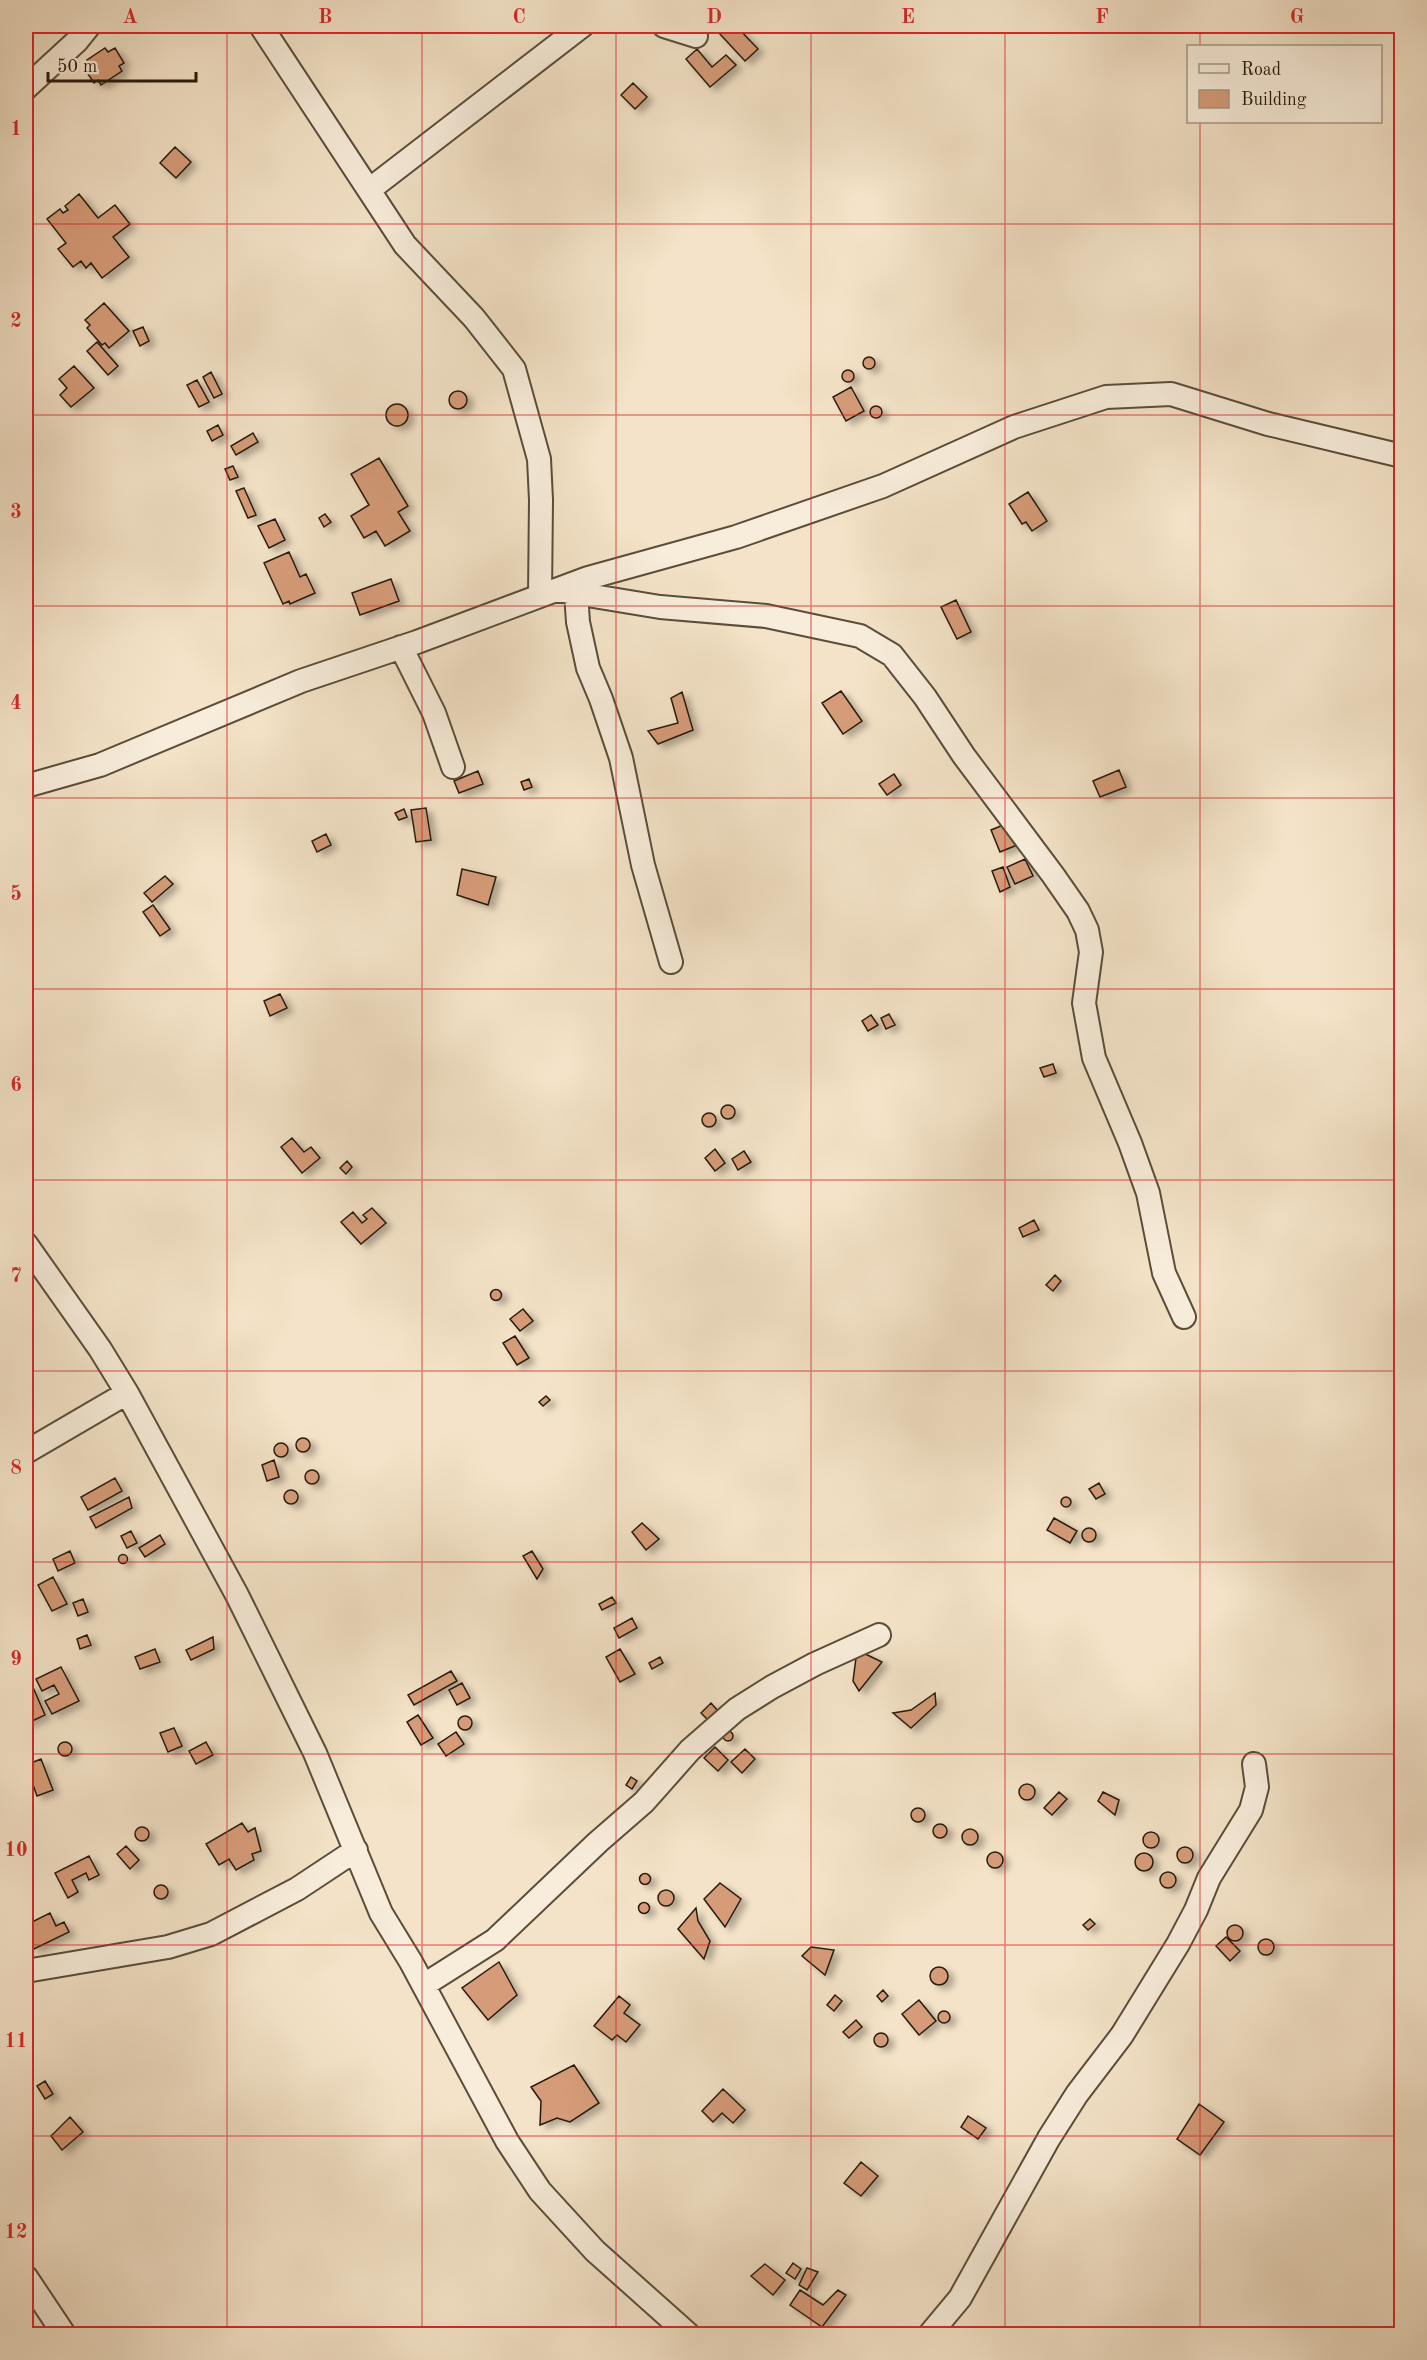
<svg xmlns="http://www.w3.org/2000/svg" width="1427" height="2360" viewBox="0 0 1427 2360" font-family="'Old Standard TT',serif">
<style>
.building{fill:#d69c79;stroke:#271b0b;stroke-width:1.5;filter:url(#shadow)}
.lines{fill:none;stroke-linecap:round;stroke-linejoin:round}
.street-casing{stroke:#5a4d3a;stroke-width:26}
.street{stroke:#f8eddb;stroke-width:22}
.grid{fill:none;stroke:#d62828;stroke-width:1.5;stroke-opacity:0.55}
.neatline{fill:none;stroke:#d62828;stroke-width:2}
.grid-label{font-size:20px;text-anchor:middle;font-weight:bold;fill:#d62828}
</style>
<defs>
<filter id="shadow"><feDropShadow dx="6" dy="4" stdDeviation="3" flood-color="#0004"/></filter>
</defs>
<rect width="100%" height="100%" fill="#f4e3c8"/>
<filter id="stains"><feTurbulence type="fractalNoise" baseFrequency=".00333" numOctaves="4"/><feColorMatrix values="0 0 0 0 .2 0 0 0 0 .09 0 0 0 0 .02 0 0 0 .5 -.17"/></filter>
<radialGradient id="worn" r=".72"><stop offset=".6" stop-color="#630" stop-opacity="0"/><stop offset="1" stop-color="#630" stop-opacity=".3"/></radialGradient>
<path class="building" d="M727 26H736L758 49 745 61 719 33Z
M105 48 108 52 115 48 124 63 119 66 122 71 101 85 98 80 94 83 84 68 90 64 87 60Z
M697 49 712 67 726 55 736 65 710 87 686 59Z
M633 83 647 97 635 109 621 95Z
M175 147 191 162 176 178 160 163Z
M79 194 98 218 115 205 130 224 113 237 129 257 102 278 91 263 86 268 81 261 73 267 58 249 66 243 47 219 60 209 63 213 68 210 65 206Z
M104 303 129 331 109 348 105 343 102 345 87 328 90 325 85 320Z
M143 327 149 341 140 346 133 331Z
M97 342 118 366 108 375 87 351Z
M863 363a6 6 0 1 1 12 0a6 6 0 1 1-12 0Z
M74 366 94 388 71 407 60 395 67 388 59 379Z
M842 376a6 6 0 1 1 12 0a6 6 0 1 1-12 0Z
M211 372 222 394 214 398 203 377Z
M197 380 209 402 199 407 187 385Z
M851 387 864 411 846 421 833 397Z
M449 400a9 9 0 1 1 18 0a9 9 0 1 1-18 0Z
M386 415a11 11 0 1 1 22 0a11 11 0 1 1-22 0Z
M870 412a6 6 0 1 1 12 0a6 6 0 1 1-12 0Z
M218 425 223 435 212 441 207 431Z
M253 433 258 442 236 455 231 446Z
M379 458 408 506 398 512 410 531 385 546 376 531 364 538 351 516 369 505 351 474Z
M233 466 238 477 230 480 225 469Z
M244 488 256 515 248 518 236 491Z
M1028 492 1047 521 1032 531 1026 522 1022 524 1009 504Z
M325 514 331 522 324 527 319 518Z
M275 519 285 540 269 548 258 526Z
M289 552 300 577 306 574 315 593 290 604 289 601 283 604 264 563Z
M391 579 399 601 360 615 352 593Z
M956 600 971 632 957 639 941 607Z
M841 691 862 721 843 734 822 703Z
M682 692 693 730 658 744 648 731 678 723 671 698Z
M1119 770 1126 787 1100 797 1093 781Z
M478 771 483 784 459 793 454 781Z
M894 774 901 785 887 795 879 784Z
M529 779 532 787 524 790 521 782Z
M426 808 431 840 416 842 411 810Z
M404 809 407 817 399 820 395 813Z
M1008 823 1017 845 1000 852 991 830Z
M326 834 331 845 317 852 312 841Z
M1025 859 1033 876 1015 884 1007 867Z
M1003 867 1010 887 1000 892 992 871Z
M462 869 496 877 488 905 457 895Z
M165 876 173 884 152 902 144 893Z
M153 905 170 929 160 936 143 912Z
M280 994 287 1008 270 1016 264 1001Z
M889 1014 895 1025 886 1029 881 1018Z
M871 1015 878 1025 868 1031 862 1021Z
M1053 1064 1056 1073 1044 1077 1040 1068Z
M721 1112a7 7 0 1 1 14 0a7 7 0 1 1-14 0Z
M702 1120a7 7 0 1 1 14 0a7 7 0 1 1-14 0Z
M292 1138 304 1152 311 1147 320 1158 302 1173 281 1147Z
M715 1149 725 1163 715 1171 705 1158Z
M744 1151 751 1162 738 1170 732 1159Z
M347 1161 352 1167 346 1174 340 1168Z
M372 1208 386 1223 361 1244 341 1222 353 1212 362 1223 367 1219 363 1215Z
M1034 1220 1039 1230 1023 1237 1019 1228Z
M1055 1275 1061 1281 1053 1291 1046 1285Z
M490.5 1295a5.5 5.5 0 1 1 11 0a5.5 5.5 0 1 1-11 0Z
M523 1309 533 1321 520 1331 510 1319Z
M515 1336 529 1358 517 1365 503 1343Z
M546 1396 550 1400 543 1406 539 1402Z
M296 1445a7 7 0 1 1 14 0a7 7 0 1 1-14 0Z
M274 1450a7 7 0 1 1 14 0a7 7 0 1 1-14 0Z
M274 1460 279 1477 267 1481 262 1465Z
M305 1477a7 7 0 1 1 14 0a7 7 0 1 1-14 0Z
M115 1478 122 1491 88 1510 81 1497Z
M1099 1483 1105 1494 1096 1499 1089 1489Z
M284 1497a7 7 0 1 1 14 0a7 7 0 1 1-14 0Z
M1061 1502a5 5 0 1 1 10 0a5 5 0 1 1-10 0Z
M129 1497 132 1508 96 1528 90 1517Z
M1054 1518 1077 1531 1070 1543 1047 1530Z
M642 1523 659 1539 646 1550 632 1532Z
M1082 1535a7 7 0 1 1 14 0a7 7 0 1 1-14 0Z
M131 1531 137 1543 127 1548 121 1536Z
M160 1535 165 1544 145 1557 139 1548Z
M70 1551 75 1563 58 1571 53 1559Z
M532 1551 543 1569 537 1579 523 1556Z
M118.5 1559a4.5 4.5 0 1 1 9 0a4.5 4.5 0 1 1-9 0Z
M53 1577 67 1604 52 1611 38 1585Z
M612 1597 616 1603 602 1610 599 1604Z
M83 1599 88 1612 78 1616 73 1603Z
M632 1618 637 1628 619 1638 614 1628Z
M87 1635 91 1645 80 1649 77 1639Z
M213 1637 214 1649 191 1660 186 1650Z
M155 1649 160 1662 140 1669 135 1657Z
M620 1649 635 1674 620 1682 606 1657Z
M857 1650 882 1662 859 1691 853 1681Z
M660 1657 663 1663 652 1669 649 1663Z
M61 1667 79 1701 52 1714 45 1701 59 1694 54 1685 42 1691 36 1679Z
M451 1671 457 1681 414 1705 408 1695Z
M462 1683 470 1698 457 1705 449 1690Z
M32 1685 45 1715 26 1724V1688Z
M935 1693 936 1705 911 1728 893 1713 911 1710Z
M711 1703 718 1711 708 1720 701 1713Z
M418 1715 433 1738 421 1745 407 1722Z
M458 1723a7 7 0 1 1 14 0a7 7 0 1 1-14 0Z
M174 1728 182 1746 168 1752 160 1733Z
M723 1736a5 5 0 1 1 10 0a5 5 0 1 1-10 0Z
M456 1732 464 1744 446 1756 438 1744Z
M206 1742 213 1755 196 1764 189 1751Z
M58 1749a7 7 0 1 1 14 0a7 7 0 1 1-14 0Z
M715 1747 728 1760 718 1771 704 1758Z
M745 1749 755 1759 742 1773 731 1762Z
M41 1759 53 1790 37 1796 26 1765Z
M631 1777 637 1781 632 1789 626 1785Z
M1019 1792a8 8 0 1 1 16 0a8 8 0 1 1-16 0Z
M1059 1792 1067 1799 1052 1815 1044 1808Z
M1103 1792 1119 1800 1115 1815 1098 1801Z
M911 1815a7 7 0 1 1 14 0a7 7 0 1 1-14 0Z
M242 1823 248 1832 255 1828 261 1851 252 1854 254 1860 236 1870 229 1859 219 1865 206 1844Z
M933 1831a7 7 0 1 1 14 0a7 7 0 1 1-14 0Z
M135 1834a7 7 0 1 1 14 0a7 7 0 1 1-14 0Z
M962 1837a8 8 0 1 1 16 0a8 8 0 1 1-16 0Z
M1143 1840a8 8 0 1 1 16 0a8 8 0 1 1-16 0Z
M126 1846 139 1860 130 1869 117 1854Z
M1177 1855a8 8 0 1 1 16 0a8 8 0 1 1-16 0Z
M987 1860a8 8 0 1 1 16 0a8 8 0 1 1-16 0Z
M1135 1862a9 9 0 1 1 18 0a9 9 0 1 1-18 0Z
M89 1856 99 1875 89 1880 86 1873 72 1880 78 1892 68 1898 55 1873Z
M1160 1880a8 8 0 1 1 16 0a8 8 0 1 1-16 0Z
M639.5 1879a5.5 5.5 0 1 1 11 0a5.5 5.5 0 1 1-11 0Z
M720 1883 741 1899 725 1927 704 1899Z
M154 1892a7 7 0 1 1 14 0a7 7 0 1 1-14 0Z
M658 1898a8 8 0 1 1 16 0a8 8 0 1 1-16 0Z
M638.5 1908a5.5 5.5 0 1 1 11 0a5.5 5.5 0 1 1-11 0Z
M696 1908 698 1921 710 1941 704 1959 678 1929Z
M50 1913 56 1926 64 1922 69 1932 34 1949 26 1931V1925Z
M1090 1919 1095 1924 1088 1930 1083 1925Z
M1227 1933a8 8 0 1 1 16 0a8 8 0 1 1-16 0Z
M1226 1937 1240 1951 1230 1961 1216 1946Z
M1258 1947a8 8 0 1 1 16 0a8 8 0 1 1-16 0Z
M811 1947 834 1950 825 1975 802 1956Z
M499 1962 517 1995 488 2020 462 1988Z
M930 1976a9 9 0 1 1 18 0a9 9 0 1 1-18 0Z
M883 1990 888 1996 882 2002 877 1996Z
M835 1995 842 2001 834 2011 827 2005Z
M619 1996 630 2005 624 2013 640 2025 626 2042 617 2035 612 2040 594 2026Z
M919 2000 936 2021 919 2035 902 2014Z
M938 2017a6 6 0 1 1 12 0a6 6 0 1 1-12 0Z
M856 2020 862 2027 849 2038 843 2032Z
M874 2040a7 7 0 1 1 14 0a7 7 0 1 1-14 0Z
M574 2065 599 2103 570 2122 557 2118 540 2125 541 2101 531 2087Z
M45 2081 53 2094 45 2099 37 2086Z
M723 2089 745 2110 733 2123 722 2113 713 2122 702 2111Z
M1199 2104 1224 2122 1200 2155 1177 2139Z
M968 2116 986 2128 978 2139 961 2127Z
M70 2117 83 2132 62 2150 51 2136Z
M861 2162 878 2176 861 2196 844 2183Z
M793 2263 801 2269 795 2279 786 2273Z
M765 2264 785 2280 773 2295 751 2276Z
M807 2268 818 2272 807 2290 799 2285Z
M800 2290 823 2305 838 2290 846 2295 822 2327 790 2305Z"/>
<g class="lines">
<g class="street-casing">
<path id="street" d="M261 26 405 245 474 318 514 369 539 459 541 500 540 596
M664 26 696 36
M26 88 77 41 89 26
M369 190 582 26
M557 590 660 607 766 616 860 636 892 655 925 697 964 756 1053 875 1078 911 1087 930 1091 952 1084 1003 1094 1058 1130 1143 1148 1193 1164 1273 1184 1317
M576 593 578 622 588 668 601 699 621 758 643 865 671 962
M401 647 434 713 453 767
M26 786 100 765 301 681 417 642 588 578 736 537 883 486 1014 427 1106 397 1171 394 1268 424 1402 456
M26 1244 100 1349 127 1393 237 1595 315 1753 381 1913 411 1962 507 2141 540 2191 595 2251 688 2334
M26 1452 127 1393
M26 1971 168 1947 211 1934 297 1889 356 1850
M424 1985 495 1940 598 1842 644 1802 690 1750 737 1709 772 1687 815 1664 879 1635
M26 2277 64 2334
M930 2334 960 2298 1049 2138 1077 2094 1122 2035 1178 1944 1196 1910 1209 1878 1251 1810 1257 1787 1254 1764"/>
</g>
<use href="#street" class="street"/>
</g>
<path class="grid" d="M227 26V2334M422 26V2334M616 26V2334M811 26V2334M1005 26V2334M1200 26V46M1200 122V2334M26 224H1402M26 415H1402M26 606H1402M26 798H1402M26 989H1402M26 1180H1402M26 1371H1402M26 1562H1402M26 1754H1402M26 1945H1402M26 2136H1402"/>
<rect width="1427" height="2360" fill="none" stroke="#f4e3c8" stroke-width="66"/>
<rect x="1187" y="45" width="195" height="78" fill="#f8eddb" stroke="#a49988" stroke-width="1.5"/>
<rect x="1199" y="64" width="30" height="9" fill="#f8eddb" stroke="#a49988" stroke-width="1.5"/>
<text x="1241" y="75" font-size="18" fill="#271b0b">Road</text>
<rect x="1199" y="90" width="30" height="18" fill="#d69c79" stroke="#a49988" stroke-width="1.5"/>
<text x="1241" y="105" font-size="18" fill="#271b0b">Building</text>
<path d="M48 72v9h148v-9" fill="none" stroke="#271b0b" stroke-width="3"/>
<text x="57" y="72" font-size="18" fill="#271b0b" stroke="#f8eddb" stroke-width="4.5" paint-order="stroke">50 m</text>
<rect x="33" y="33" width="1361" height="2294" class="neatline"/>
<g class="grid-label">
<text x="130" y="23">A</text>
<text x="325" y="23">B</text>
<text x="519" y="23">C</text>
<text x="714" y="23">D</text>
<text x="908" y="23">E</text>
<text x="1102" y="23">F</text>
<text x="1297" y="23">G</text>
<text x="16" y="135">1</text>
<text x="16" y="327">2</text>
<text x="16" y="518">3</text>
<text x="16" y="709">4</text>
<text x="16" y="900">5</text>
<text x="16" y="1091">6</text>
<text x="16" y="1282">7</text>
<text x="16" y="1474">8</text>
<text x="16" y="1665">9</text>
<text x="16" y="1856">10</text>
<text x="16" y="2047">11</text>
<text x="16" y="2238">12</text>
</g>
<rect width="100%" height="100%" filter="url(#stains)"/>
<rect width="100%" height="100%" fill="url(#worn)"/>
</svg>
